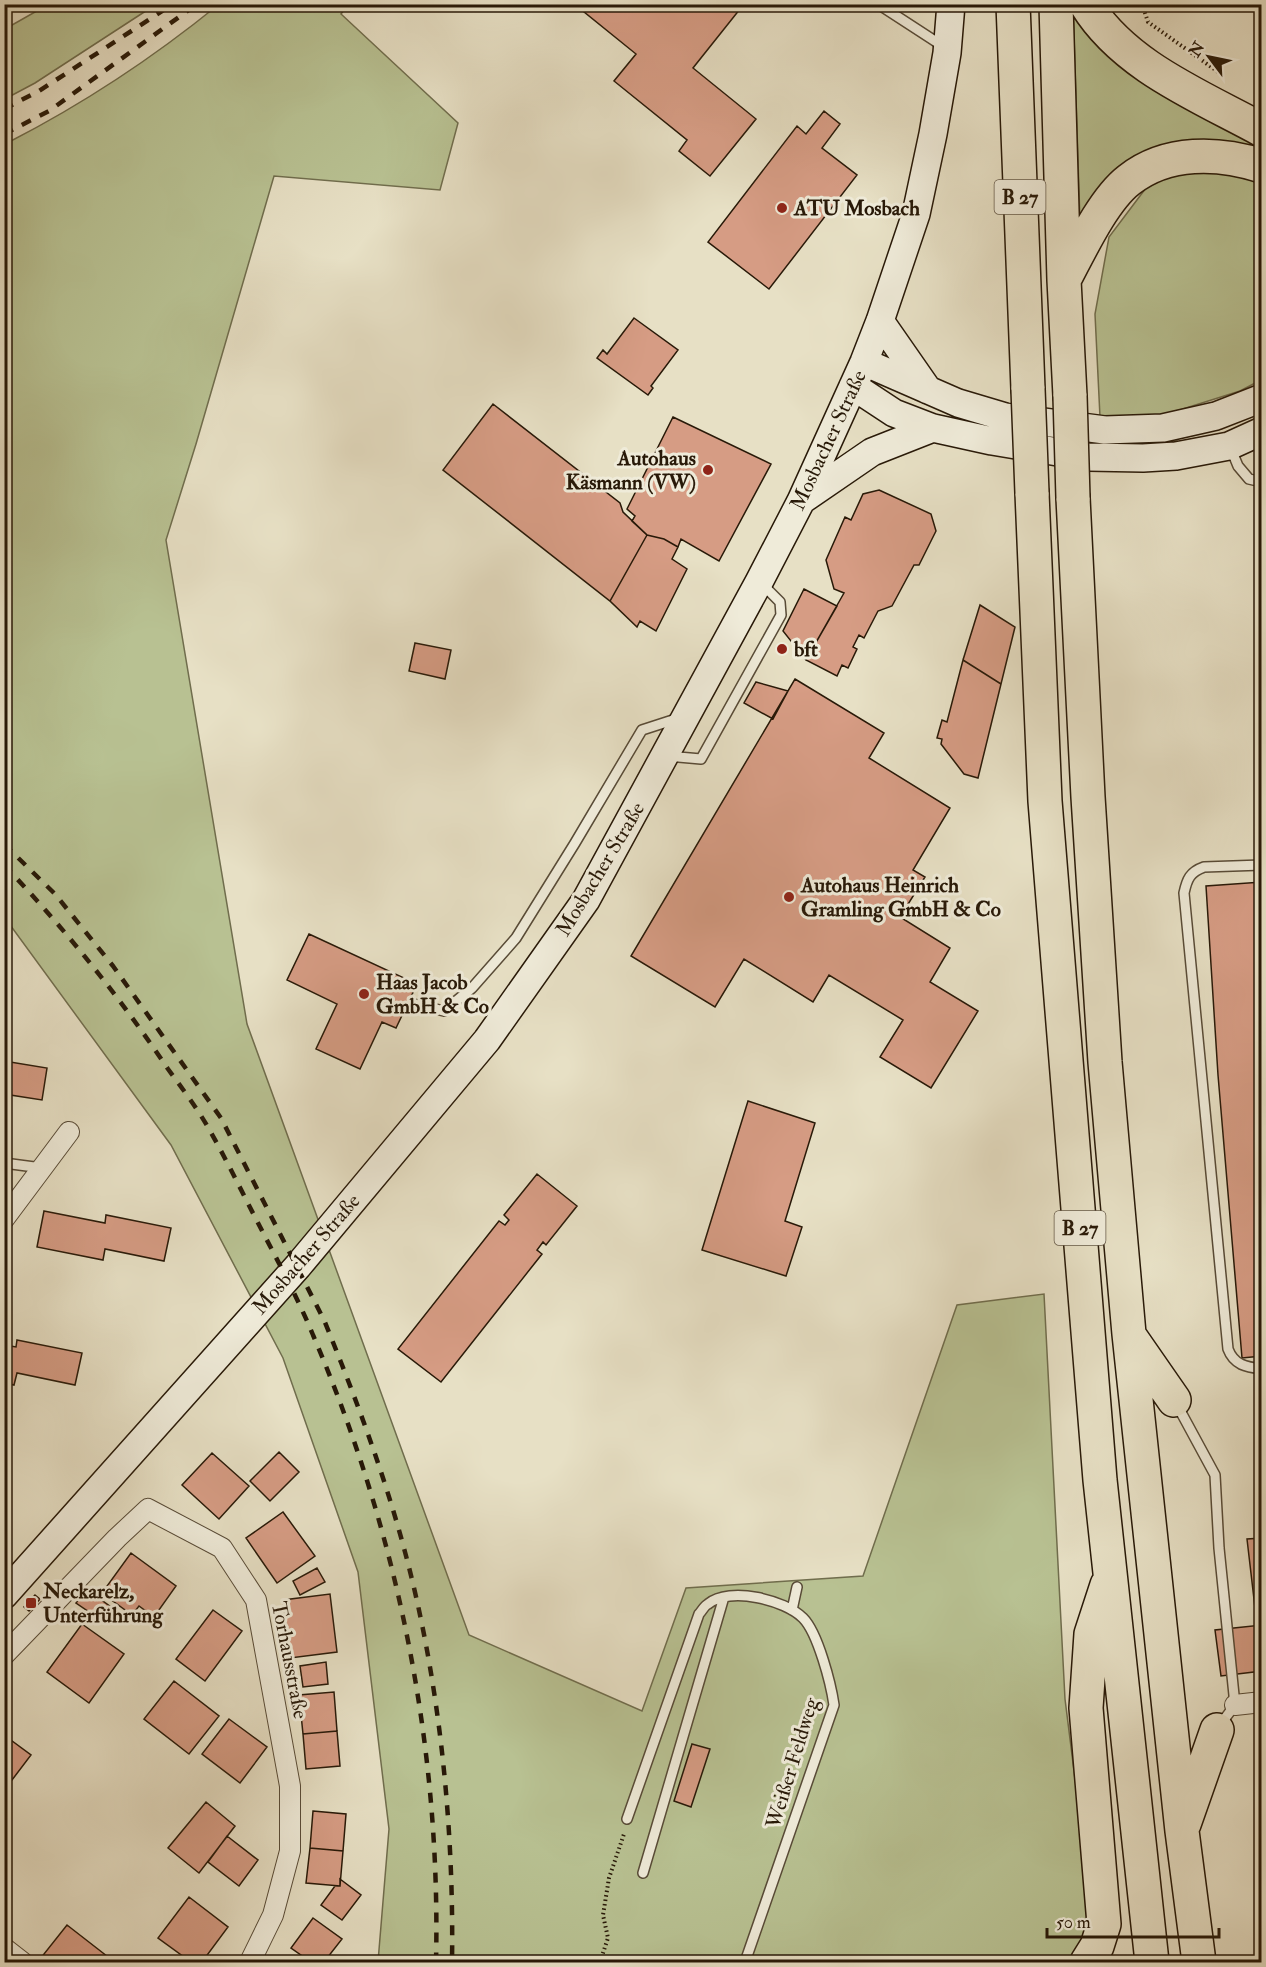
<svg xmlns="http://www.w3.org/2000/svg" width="1266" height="1967" viewBox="0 0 1266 1967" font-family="'IM FELL Double Pica',serif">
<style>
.green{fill:#b8c192;stroke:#706d4d;stroke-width:1.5}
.building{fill:#d69c84;stroke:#281908;stroke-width:1.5}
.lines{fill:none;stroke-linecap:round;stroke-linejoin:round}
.lane-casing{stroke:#584b37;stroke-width:12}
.street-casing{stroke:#584b37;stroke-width:22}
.secondary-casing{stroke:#281908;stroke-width:30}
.highway-casing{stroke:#281908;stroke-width:36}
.path{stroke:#281908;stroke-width:4;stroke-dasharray:1.5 3;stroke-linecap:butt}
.lane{stroke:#efebd9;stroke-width:9}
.street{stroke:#efebd9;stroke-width:20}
.secondary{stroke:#efebd9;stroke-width:27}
.highway{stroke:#e7e0c5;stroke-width:33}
.rail{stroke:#281908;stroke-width:4.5;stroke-dasharray:10 10;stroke-linecap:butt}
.highway-bridge-casing{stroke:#281908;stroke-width:36;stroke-linecap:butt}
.highway-bridge{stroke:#e7e0c5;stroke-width:33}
.poi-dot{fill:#8f2418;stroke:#efebd9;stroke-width:2}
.labels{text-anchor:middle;stroke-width:6;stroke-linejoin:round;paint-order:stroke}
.shield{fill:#efebd9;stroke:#645847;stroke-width:1.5}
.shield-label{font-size:20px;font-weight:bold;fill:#281908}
.poi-label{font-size:21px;font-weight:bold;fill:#281908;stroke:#efebd9;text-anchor:start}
.street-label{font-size:21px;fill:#281908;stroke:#efebd9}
</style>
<rect width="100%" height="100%" fill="#e7e0c5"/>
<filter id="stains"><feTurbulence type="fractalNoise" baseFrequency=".00333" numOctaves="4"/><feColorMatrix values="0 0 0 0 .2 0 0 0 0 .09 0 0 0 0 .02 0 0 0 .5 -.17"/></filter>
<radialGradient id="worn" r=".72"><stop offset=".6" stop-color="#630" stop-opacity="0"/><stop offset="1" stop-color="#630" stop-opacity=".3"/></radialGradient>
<path class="green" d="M49 4H155V5L35 83 5 99V29Z
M218 5H348L341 14 458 123 440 190 274 176 196 444 166 540 247 1024 469 1635 642 1711 686 1588 863 1576 957 1305 1044 1294 1065 1699 1094 1931 1076 1954 1063 1962H378L389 1829 358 1572 283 1358 171 1145 5 918 4 101 9 142C83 104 154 57 218 5Z
M1073 5 1261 141V153L1221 143 1080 222Z
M1193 168 1242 175 1261 186V380L1240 391 1151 419 1100 417 1095 314 1109 237 1149 184Z"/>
<path class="building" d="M580 4H744L693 68 756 119 710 176 679 151 687 140 614 81 636 54 578 7Z
M824 111 840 124 822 148 857 175 769 289 708 242 797 126 806 134Z
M634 318 678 350 651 386 653 388 648 395 597 358 603 350 607 354Z
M493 404 620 503 623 512 647 535 610 601 443 470Z
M673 417 771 464 719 561 681 539 678 547 664 539 647 535 632 521 635 516 627 509Z
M879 490 931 514 936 531 919 565H914L892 606 878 611 864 638 859 635 853 647 857 649 848 668 842 665 837 676 806 660 844 593 834 589 826 560 845 517 851 520 863 494Z
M647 535 664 539 678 547 672 559 687 569 656 631 640 621 637 627 610 601Z
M804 589 837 606 806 660 783 631Z
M980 605 1015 627 1001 684 963 660Z
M415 643 451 650 445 679 409 671Z
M963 660 1001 684 978 778 964 774 941 744 942 739 937 738 942 720 947 722Z
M795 679 884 733 869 758 950 808 913 870 925 877 900 917 950 948 930 982 978 1011 931 1088 880 1057 903 1020 829 975 813 1002 744 959 715 1007 631 956Z
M756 682 788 691 773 719 744 703Z
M1262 882V1356L1242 1358 1218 1075 1206 886Z
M309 934 417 984 396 1028 382 1022 360 1069 316 1049 337 1004 287 980Z
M4 1061 47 1068 42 1100 4 1094Z
M748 1101 815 1123 785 1221 802 1227 786 1276 702 1250Z
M537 1174 577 1206 546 1245 543 1242 537 1250 542 1254 441 1382 398 1349 499 1221 505 1225 509 1220 504 1215Z
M44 1211 105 1223 106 1215 171 1228 164 1261 105 1249 103 1260 37 1247Z
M17 1340 82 1353 75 1385 17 1373 14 1385 4 1383V1345L16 1347Z
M279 1452 299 1472 270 1501 250 1481Z
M212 1453 249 1486 219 1519 182 1485Z
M283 1512 315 1556 277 1583 246 1538Z
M1262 1538V1625H1257L1247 1539Z
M131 1553 176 1586 154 1617 139 1606 132 1615 102 1593Z
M317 1568 325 1582 300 1595 293 1581Z
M86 1589 111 1607 101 1620 76 1603Z
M330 1594 337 1652 290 1658 283 1600Z
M35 1595 40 1599 29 1611 24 1607Z
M213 1610 242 1631 205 1681 176 1659Z
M82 1624 124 1654 89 1703 47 1672Z
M1262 1625V1671L1221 1676 1215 1630Z
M326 1662 328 1684 303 1687 300 1666Z
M174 1681 219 1716 189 1754 144 1719Z
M334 1692 337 1731 303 1734 299 1695Z
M229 1719 267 1747 240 1783 202 1754Z
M337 1731 340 1766 306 1769 303 1734Z
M4 1735 31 1755 12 1780 4 1774Z
M692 1744 710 1749 691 1807 674 1801Z
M206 1802 235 1826 199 1873 168 1848Z
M313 1811 346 1814 343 1851 310 1848Z
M227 1836 258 1860 239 1886 208 1862Z
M310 1848 343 1851 340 1886 306 1883Z
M340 1879 361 1895 342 1920 321 1905 335 1886H340Z
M189 1897 228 1927 202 1962H191L158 1938Z
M313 1918 342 1939 324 1962H311L291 1948Z
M67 1925 112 1960 110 1962H44L40 1959Z"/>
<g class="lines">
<g class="lane-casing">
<path id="lane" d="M878 4 938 43 944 49
M1231 449 1238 466 1249 479 1262 482
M667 756 701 759 781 615 780 602 761 583
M1262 865 1204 867C1190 872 1187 879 1184 893L1228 1349C1234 1365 1246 1367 1262 1369
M414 1004 444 1011 472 988 516 938 575 843 642 730 679 718
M4 1163 42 1168
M1176 1403 1215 1475 1219 1548 1235 1705 1220 1725
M792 1610 797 1587
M1262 1775 1260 1787 1262 1809
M627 1819 699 1614C702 1611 704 1606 708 1604 730 1586 785 1600 803 1618 818 1633 831 1684 834 1705L745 1962
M643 1873 724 1597"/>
</g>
<g class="street-casing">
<path id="street" d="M4 1219 69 1132
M4 1655 117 1538 148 1509 222 1548 256 1600 290 1786V1851L273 1915 250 1962
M1235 1705 1262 1702
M4 1948 22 1962"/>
</g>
<g class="secondary-casing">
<path id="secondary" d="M880 321 928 390
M864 362 958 403 1005 417 1105 430 1163 428 1216 416 1262 398
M853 386 894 413 933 428 992 441 1088 457 1143 458 1176 456 1229 446 1262 431
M802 500 872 452 933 428
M4 1595 298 1266 487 1040 586 900 759 582 801 501 864 362 880 321 916 214 933 134 947 53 951 4"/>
</g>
<g class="highway-casing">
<path id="highway" d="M1013 4 1028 389
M1056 4 1064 280 1070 396
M1086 4C1124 66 1200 96 1262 130
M1064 280C1080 250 1103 200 1129 180 1167 150 1219 152 1262 166
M1032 493 1045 801 1100 1480 1152 1962
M1073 498 1088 797 1105 1062 1129 1334 1182 1831 1199 1962
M1131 1338 1174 1400
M1184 1824 1217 1730
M1087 1962 1097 1946 1104 1924 1086 1708 1091 1634 1107 1585"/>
</g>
<path class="path" d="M1142 4 1148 22 1224 76
M600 1962 608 1938 603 1915 609 1878 624 1834"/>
<use href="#lane" class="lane"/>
<use href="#street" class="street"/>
<use href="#secondary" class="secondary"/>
<use href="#highway" class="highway"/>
<path class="rail" d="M4 109 39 91 173 4
M4 134 49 111 197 4
M4 844 55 894 113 966 221 1118 324 1320C355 1396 384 1473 405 1552 440 1683 454 1827 452 1962
M4 865C65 929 119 996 168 1069 182 1088 197 1108 209 1129 226 1159 241 1190 257 1221 276 1258 297 1296 313 1335 398 1533 441 1747 436 1962"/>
<g class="highway-bridge-casing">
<path id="highway-bridge" d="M1028 389 1032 493
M1070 396 1073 498"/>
</g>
<use href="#highway-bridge" class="highway-bridge"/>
</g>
<g class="poi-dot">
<circle cx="782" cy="208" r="6"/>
<circle cx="708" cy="470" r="6"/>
<circle cx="782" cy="649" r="6"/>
<circle cx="789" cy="897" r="6"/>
<circle cx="364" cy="994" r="6"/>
<rect x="25" y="1597" width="12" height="12" rx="3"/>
</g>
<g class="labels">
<g class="shield">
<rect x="994.5" y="180" width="51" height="34" rx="4.5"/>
<rect x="1054.5" y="1211" width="51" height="34" rx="4.5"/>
</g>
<g class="shield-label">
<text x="1020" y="204">B 27</text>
<text x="1080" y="1235">B 27</text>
</g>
<g class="poi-label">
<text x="794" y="215">ATU Mosbach</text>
<text x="696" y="465" text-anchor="end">Autohaus<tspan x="696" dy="24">Käsmann (VW)</tspan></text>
<text x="794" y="656">bft</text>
<text x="801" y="892">Autohaus Heinrich<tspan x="801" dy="24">Gramling GmbH &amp; Co</tspan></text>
<text x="376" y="989">Haas Jacob<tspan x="376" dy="24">GmbH &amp; Co</tspan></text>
<text x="43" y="1598">Neckarelz,<tspan x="43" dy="24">Unterführung</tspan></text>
</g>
<g class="street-label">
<text transform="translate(828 440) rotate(-65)" y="7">Mosbacher Straße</text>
<text transform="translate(600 869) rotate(-59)" y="7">Mosbacher Straße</text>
<text transform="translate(306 1254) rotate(-49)" y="7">Mosbacher Straße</text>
<text transform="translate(290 1660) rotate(79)" y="7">Torhausstraße</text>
<text transform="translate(792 1763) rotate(-73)" y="7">Weißer Feldweg</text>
</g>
</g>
<rect width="1266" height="1967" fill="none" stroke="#e7e0c5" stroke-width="24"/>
<rect x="6" y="6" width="1254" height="1955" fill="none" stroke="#281908" stroke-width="3"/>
<rect x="12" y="12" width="1242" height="1943" fill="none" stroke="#281908" stroke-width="1.5"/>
<g transform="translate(1209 57) rotate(302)" stroke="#efebd9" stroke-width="4.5" paint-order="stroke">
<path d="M0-4.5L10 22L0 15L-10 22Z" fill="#281908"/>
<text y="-9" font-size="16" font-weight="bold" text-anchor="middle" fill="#281908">N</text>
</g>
<path d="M1047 1928v9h172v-9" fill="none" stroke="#281908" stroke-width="3"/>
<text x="1056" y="1928" font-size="18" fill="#281908" stroke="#efebd9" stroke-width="4.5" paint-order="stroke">50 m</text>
<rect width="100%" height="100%" filter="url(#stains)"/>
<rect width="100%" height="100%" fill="url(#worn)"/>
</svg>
